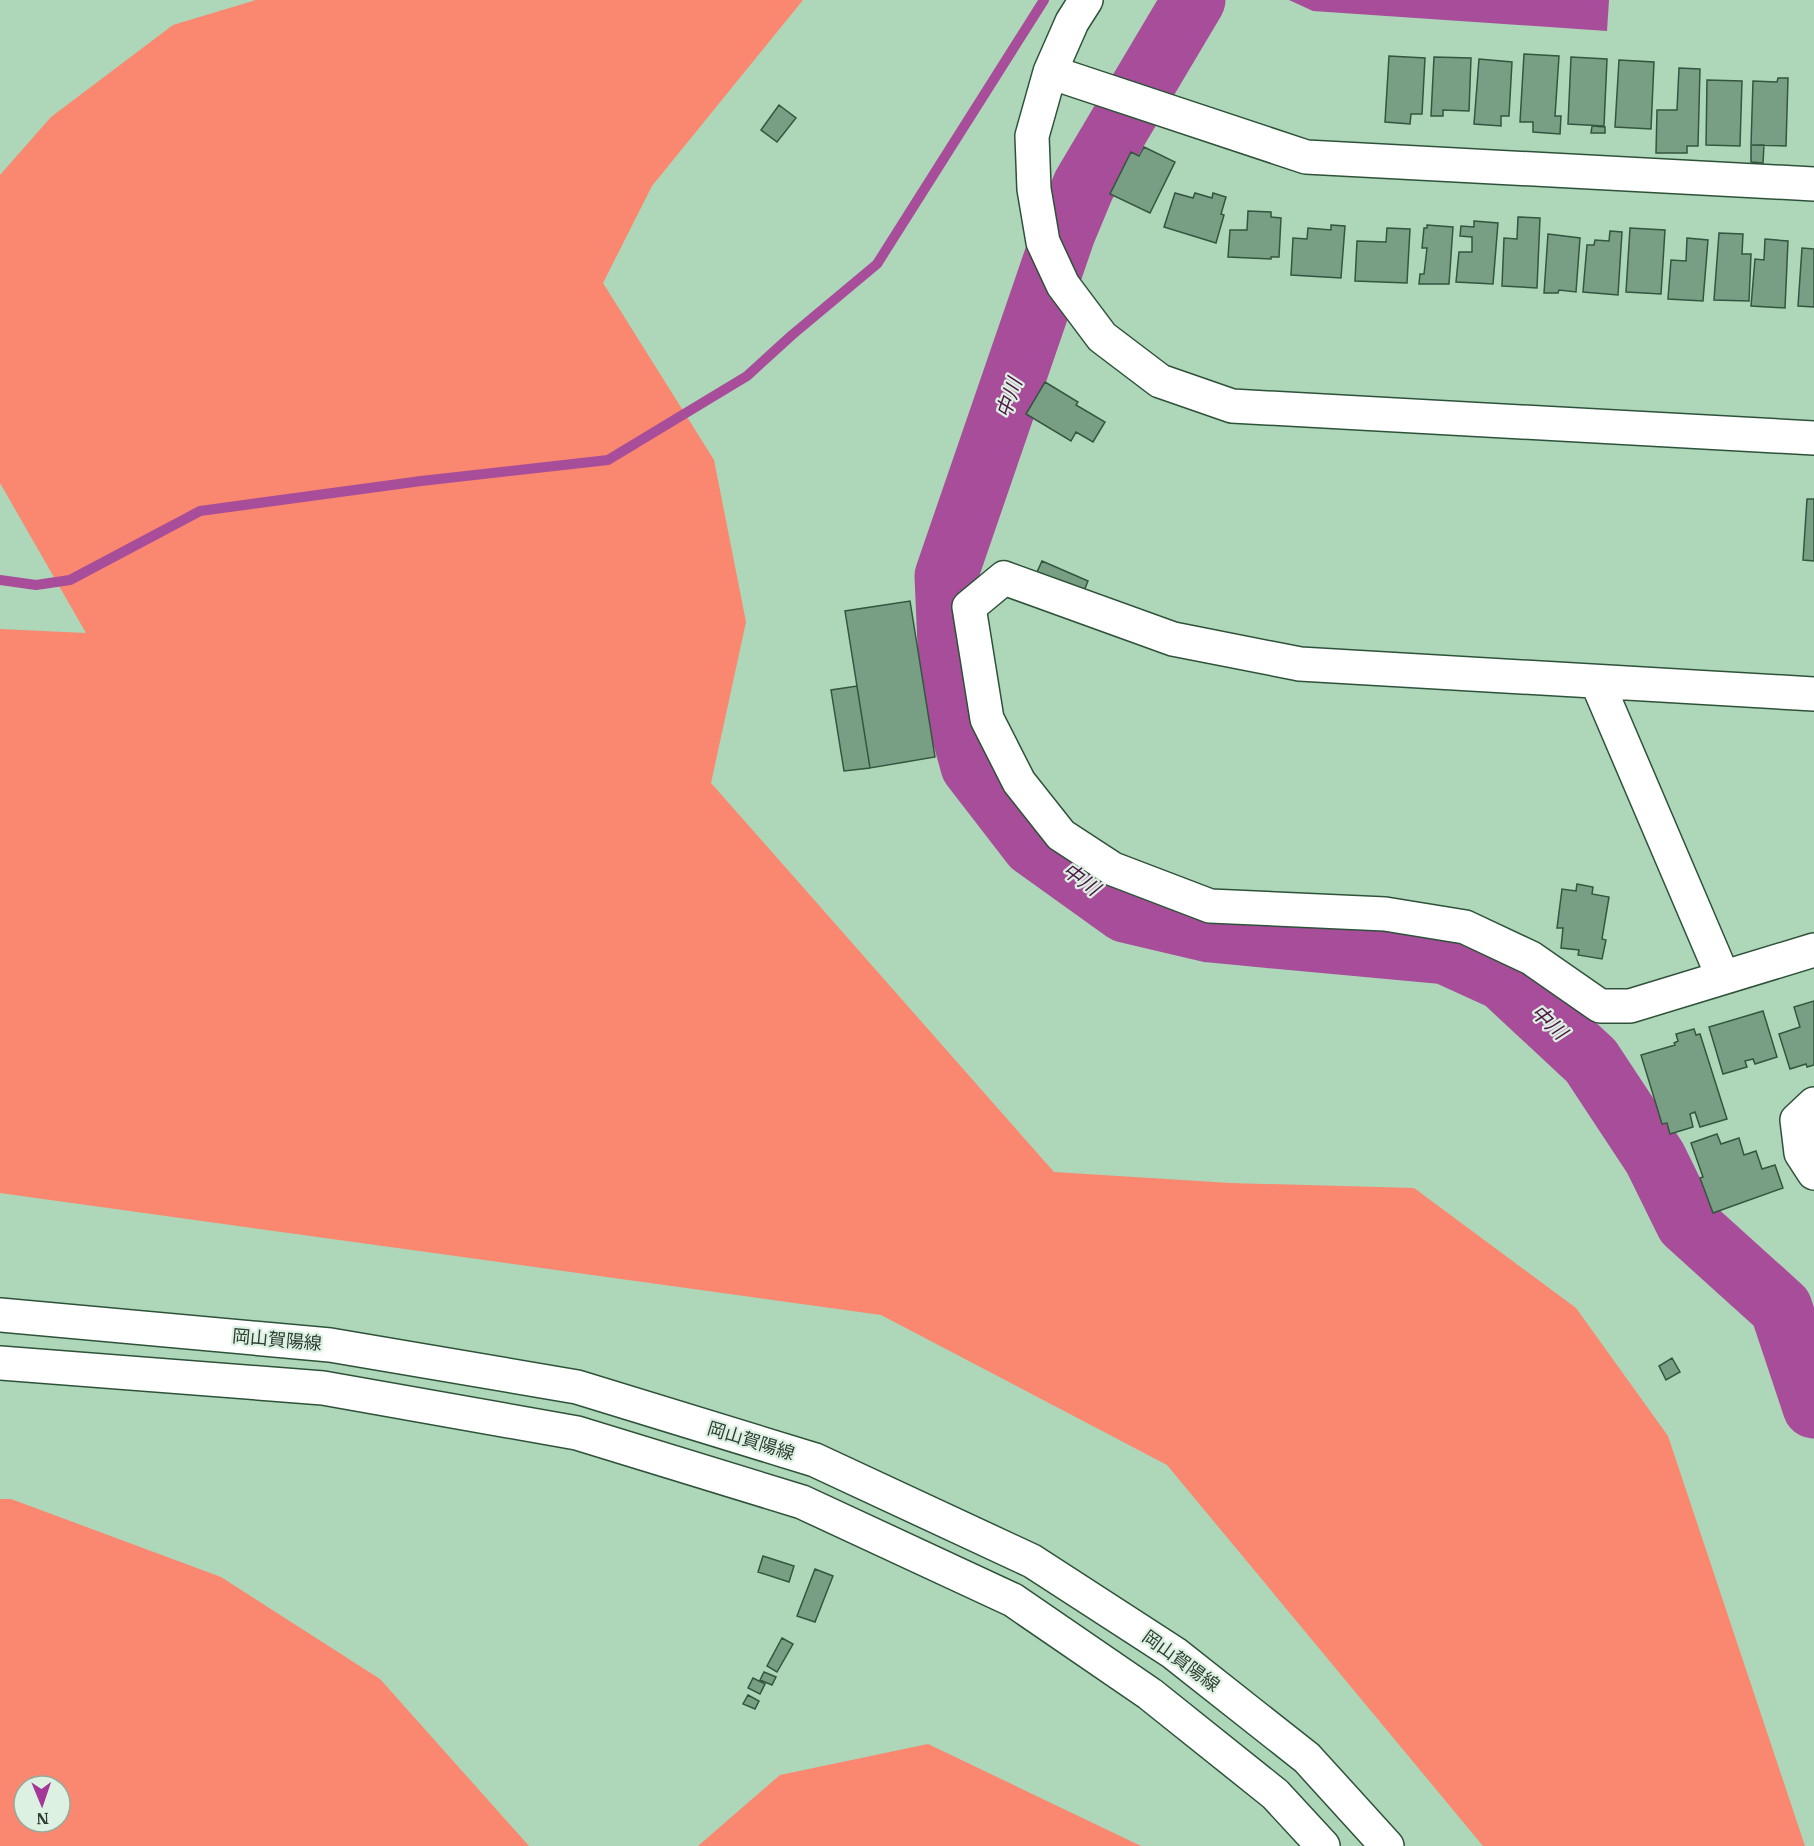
<svg xmlns="http://www.w3.org/2000/svg" width="1814" height="1846" viewBox="0 0 1814 1846" font-family="'IBM Plex Serif','Noto Sans JP',serif">
<style>
.green{fill:#fa876f;fill-rule:evenodd}
.water{fill:#a74d9a}
.lines{fill:none;stroke-linecap:round;stroke-linejoin:round}
.stream{stroke:#a74d9a;stroke-width:10}
.river{stroke:#a74d9a;stroke-width:63}
.building{fill:#789e83;stroke:#33563e;stroke-width:1.5}
.street-casing{stroke:#2e5239;stroke-width:36}
.primary-casing{stroke:#2e5239;stroke-width:36}
.street{stroke:#fff;stroke-width:33}
.primary{stroke:#fff;stroke-width:33}
.labels{text-anchor:middle;stroke-width:4.5;stroke-linejoin:round;paint-order:stroke}
.street-label{font-size:18px;fill:#2e3e33;stroke:#ddf1e2}
.water-label{font-size:20px;font-style:italic;fill:#4f1448;stroke:#ddf1e2}
</style>
<rect width="100%" height="100%" fill="#aed6b9"/>
<path class="green" d="M256 0H803L652 186 603 283 714 460 746 622 711 783 1054 1172 1230 1183 1414 1188 1576 1308 1668 1436 1805 1846H1483L1167 1465 881 1315 0 1193V629L86 633 0 483V175L51 117 173 25Z
M0 1499H11L221 1577 380 1679 529 1846H0ZM24 1786H60V1822H24Z
M928 1744 1141 1846H698L780 1775Z"/>
<path class="water" d="M1289 0H1609L1607 31 1313 11Z"/>
<g class="lines">
<path class="stream" d="M0 580 36 585 70 580 200 511 421 481 608 460 747 376 792 335 877 264 1044 0"/>
<path class="river" d="M1194 0 1084 185 1064 233 946 576 951 690 972 766 1033 845 1125 911 1210 931 1446 953 1503 979 1591 1061 1655 1158 1687 1223 1781 1308 1814 1407"/>
</g>
<path class="building" d="M1524 54 1559 56 1555 116H1561L1560 134 1533 132V122H1520Z
M1389 56 1425 58 1422 114H1411L1410 124 1385 122Z
M1434 57 1471 58 1469 111 1443 110V116H1431Z
M1571 57 1607 59 1604 126 1568 124Z
M1479 59 1512 62 1509 116H1501V126L1474 124Z
M1619 60 1654 62 1651 129 1615 127Z
M1679 68 1700 69 1698 146H1687V153H1656L1657 110H1677Z
M1778 78H1788L1786 146 1751 145 1753 81 1777 82Z
M1707 80 1742 81 1740 146 1706 145Z
M779 105 796 118 777 142 761 130Z
M1592 126 1605 127V133H1591Z
M1751 145H1764L1763 163 1751 162Z
M1144 147 1175 162 1150 213 1110 194 1131 152 1139 156Z
M1175 193 1193 198 1195 193 1212 198 1213 193 1226 197 1221 214 1224 215 1216 243 1164 227Z
M1248 211 1271 212V217L1281 218 1279 257H1271V259L1228 257 1230 230H1247Z
M1518 217 1540 218 1537 288 1502 286 1504 238 1517 239Z
M1474 221 1498 223 1493 284 1456 282 1459 252H1472V237L1460 236 1461 226 1474 227Z
M1331 225 1345 226 1341 278 1291 275 1293 238 1307 239 1308 228 1331 230Z
M1427 225 1453 227 1449 284H1419L1420 274H1424L1427 248H1422L1424 228H1427Z
M1387 228 1410 229 1407 283 1355 281 1357 241 1386 242Z
M1630 228 1665 230 1661 294 1626 292Z
M1610 231 1622 232 1618 295 1583 292 1587 245H1594L1595 240 1609 241Z
M1719 233 1743 234 1742 254H1751L1749 301 1714 300Z
M1548 234 1580 238 1576 292 1559 290 1558 293H1544Z
M1687 238 1708 240 1703 301 1668 299 1671 260 1686 261Z
M1765 239 1788 241 1785 308 1751 306 1755 259 1764 260Z
M1802 248 1814 249V307L1798 306Z
M1045 382 1078 402 1076 405 1105 422 1093 442 1076 432 1071 441 1026 414Z
M1807 499H1814V561L1803 560Z
M1042 561 1088 581 1084 591 1037 572Z
M910 601 935 757 870 768 845 611Z
M857 686 870 768 844 771 831 690Z
M1577 884 1593 887 1592 894 1609 897 1602 939 1606 940 1602 959 1578 955 1579 950 1561 948 1563 928H1557L1562 889 1576 891Z
M1814 1001V1065L1807 1067 1806 1064 1790 1069 1779 1034 1800 1027 1794 1007Z
M1763 1011 1777 1057 1755 1064 1753 1059 1745 1061 1747 1067 1723 1074 1709 1027Z
M1694 1029 1696 1035 1700 1034 1727 1119 1700 1127 1695 1112 1690 1114 1693 1127 1670 1134 1667 1123 1662 1124 1641 1055 1675 1045 1674 1043 1678 1041 1676 1034Z
M1717 1134 1721 1144 1739 1138 1744 1155 1756 1151 1762 1169 1775 1165 1783 1188 1713 1213 1700 1178 1703 1177 1691 1143Z
M1672 1358 1680 1372 1666 1380 1659 1366Z
M763 1556 794 1566 789 1582 758 1572Z
M815 1569 833 1576 815 1622 797 1616Z
M782 1638 793 1644 777 1672 767 1666Z
M764 1672 776 1677 772 1685 760 1680Z
M753 1678 765 1684 760 1694 748 1688Z
M748 1695 759 1701 755 1709 743 1704Z"/>
<g class="lines">
<g class="street-casing">
<path id="street" d="M1086 0 1072 22 1050 72 1032 136 1034 189 1043 242 1063 285 1102 337 1160 381 1232 406 1814 438
M1050 72 1306 157 1814 184
M1597 682 1723 977
M1814 694 1300 664 1173 639 1004 578 969 607 987 719 1019 782 1061 835 1113 869 1210 906 1385 914 1465 927 1531 958 1600 1006H1630L1814 950
M1814 1104 1797 1120 1801 1153 1814 1173"/>
</g>
<g class="primary-casing">
<path id="primary" d="M0 1315 330 1345 577 1387 815 1460 1032 1561 1174 1653 1307 1758 1387 1846
M0 1363 323 1388 577 1433 802 1502 1013 1600 1150 1694 1275 1794 1323 1846"/>
</g>
<use href="#street" class="street"/>
<use href="#primary" class="primary"/>
</g>
<g class="labels">
<g class="street-label">
<text transform="translate(277 1340) rotate(5)" y="6">岡山賀陽線</text>
<text transform="translate(751 1441) rotate(17)" y="6">岡山賀陽線</text>
<text transform="translate(1181 1661) rotate(36)" y="6">岡山賀陽線</text>
</g>
<g class="water-label">
<text transform="translate(1009 398) rotate(-71)" y="7">中川</text>
<text transform="translate(1081 879) rotate(36)" y="7">中川</text>
<text transform="translate(1549 1022) rotate(43)" y="7">中川</text>
</g>
</g>
<g transform="translate(42 1804) rotate(178)"><circle r="28" fill="#ddf1e2" stroke="#97a99c" stroke-width="1.5"/>
<path d="M0-4.5L10 22L0 15L-10 22Z" fill="#a53897"/>
<text y="-9" font-size="16" font-weight="bold" text-anchor="middle" fill="#2e3e33">N</text>
</g>
</svg>
